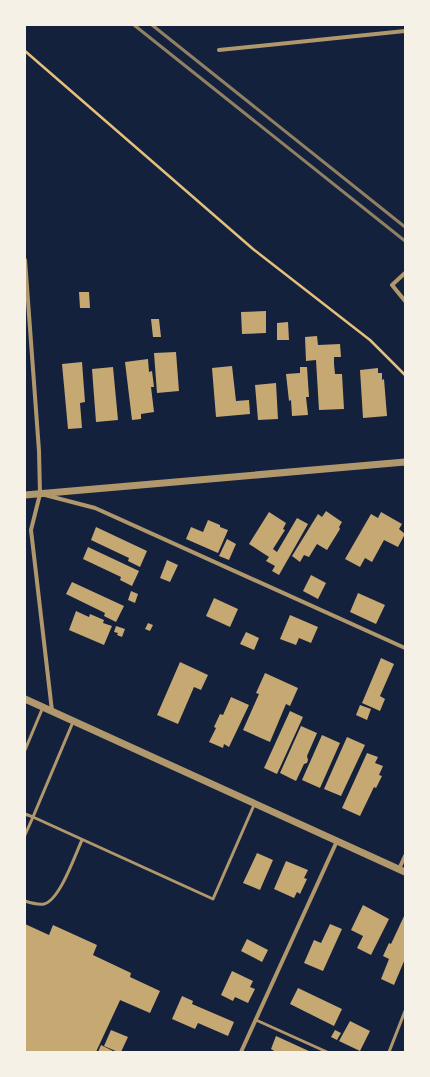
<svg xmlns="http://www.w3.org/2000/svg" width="430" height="1077" viewBox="0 0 430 1077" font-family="Inter,sans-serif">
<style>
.building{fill:#c6a872}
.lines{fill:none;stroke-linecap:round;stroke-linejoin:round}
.path{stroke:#e5c07b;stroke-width:2.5}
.service{stroke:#b1986c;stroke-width:3}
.minor{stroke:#b1986c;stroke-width:4}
.tertiary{stroke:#b1986c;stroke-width:7}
.rail{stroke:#918062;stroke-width:3}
</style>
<rect width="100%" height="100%" fill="#14213d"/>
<path class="building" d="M79 292H89L90 308H80Z
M266 311V333L242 334 241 312Z
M151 319H159L161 337H153Z
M288 322 289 340H277V323Z
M317 336 318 345 340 344 341 357H334V364L335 374H342L344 409 319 410 316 360 306 361 305 337Z
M176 352 179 391 157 393 154 353Z
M148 359 149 372 152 371 154 387H151L154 412 141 414V419L132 420 125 362Z
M82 362 85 402 80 403 82 428 68 429 62 364Z
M232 366 236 401 249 400 250 414 216 417 212 368Z
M113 367 118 420 96 422 92 369Z
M300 367H307L309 397H306L308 415 292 416 291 400 289 401 286 374 300 373Z
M378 368V373H382V380L384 379 387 416 363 418 360 370Z
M276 383 278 419 258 420 255 385Z
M326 511 342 522 339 527 340 529 327 550 317 544 309 557 304 555 300 562 292 556 318 514 322 517Z
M269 512 286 523 283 529 285 530 273 549 277 552 297 518 308 524 279 575 272 571 275 566 266 561 269 557 249 544Z
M381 512 402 524 399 529 405 534 398 547 384 540 372 562 365 558 360 567 345 559 371 514 378 518Z
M208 520 220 525V527L228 530 218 553 186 539 191 527 203 532Z
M96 527 147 551 140 567 128 561 129 558 91 540Z
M227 539 236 544 229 560 219 556Z
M88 547 139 571 132 586 120 580 121 577 83 559Z
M167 560 178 565 170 582 160 578Z
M311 575 326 583 318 599 303 591Z
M72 582 124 606 116 622 104 616 105 613 66 594Z
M131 591 138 594 135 603 128 600Z
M358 593 385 605 376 624 350 612Z
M214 598 238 609 230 627 206 616Z
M76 611 89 617 90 614 104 620 103 623 112 626 104 645 69 630Z
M290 615 318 627 311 643 299 638 296 645 280 639Z
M148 623 153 625 150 631 145 629Z
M116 626 125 629 122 637 117 635 118 633 114 632Z
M246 632 259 638 254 650 240 644Z
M381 658 394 664 380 696 385 699 380 711 362 703Z
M180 662 208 675 201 690 194 687 178 724 157 715Z
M265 673 298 688 290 706 286 704 270 742 243 730 259 694 256 693Z
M231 697 249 705 229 747 224 744 223 748 209 742 216 728 214 727 220 714 223 715Z
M360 705 371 709 367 720 356 715Z
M290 711 303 717 277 774 264 768Z
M301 726 317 733 307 756 308 760 307 763 304 764 296 781 280 773Z
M322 735 340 743 320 788 302 780Z
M347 737 365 745 341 796 324 789Z
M367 753 378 757 375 763 383 766 379 775 382 776 376 788 374 787 360 816 342 808Z
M257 853 273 860 260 890 243 883Z
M286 861 308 870 304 878 307 879 300 894 297 892 294 898 274 889Z
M363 905 389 919 371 955 357 948 363 936 351 930Z
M405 914V959L394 985 381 979 389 959 383 956 389 943 391 944Z
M25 924 49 935 53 925 97 945 93 955 131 973 130 977 160 991 150 1013 120 1000 122 996 96 1052H25Z
M330 924 342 929 323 971 304 963 314 940 321 943Z
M247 939 268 950 262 962 241 951Z
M232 971 253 981 250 987 255 989 248 1003 235 997 233 1001 221 995Z
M298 988 342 1009 334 1026 290 1004Z
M182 996 193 1001 192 1004 234 1022 228 1036 198 1023 195 1029 172 1019Z
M350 1021 370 1031 360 1051 339 1041Z
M111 1030 128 1037 121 1052H118L104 1046Z
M335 1030 341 1033 337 1040 331 1037Z
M276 1036 311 1052H276L271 1049Z
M101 1045 115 1052H98Z"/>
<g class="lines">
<path class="path" d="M25 51 253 249 370 340 405 375"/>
<path class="service" d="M25 750 43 707
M25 814 33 817 73 722
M25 835 33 817 213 899 254 805
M25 901C31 903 38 905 44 904 60 900 75 855 82 840
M256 1020 327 1052
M389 1052 405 1011"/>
<path class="minor" d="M219 50 405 31
M25 260 39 451 40 494 31 530 52 711
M405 273 392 285 405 301
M45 495 95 508 405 648
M399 869 405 856
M241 1052 337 841"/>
<path class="tertiary" d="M25 495 405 462
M25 699 405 872"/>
<path class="rail" d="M134 25 405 241
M152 25 405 227"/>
</g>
<rect width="430" height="1077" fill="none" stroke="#f6f1e7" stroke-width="52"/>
</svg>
